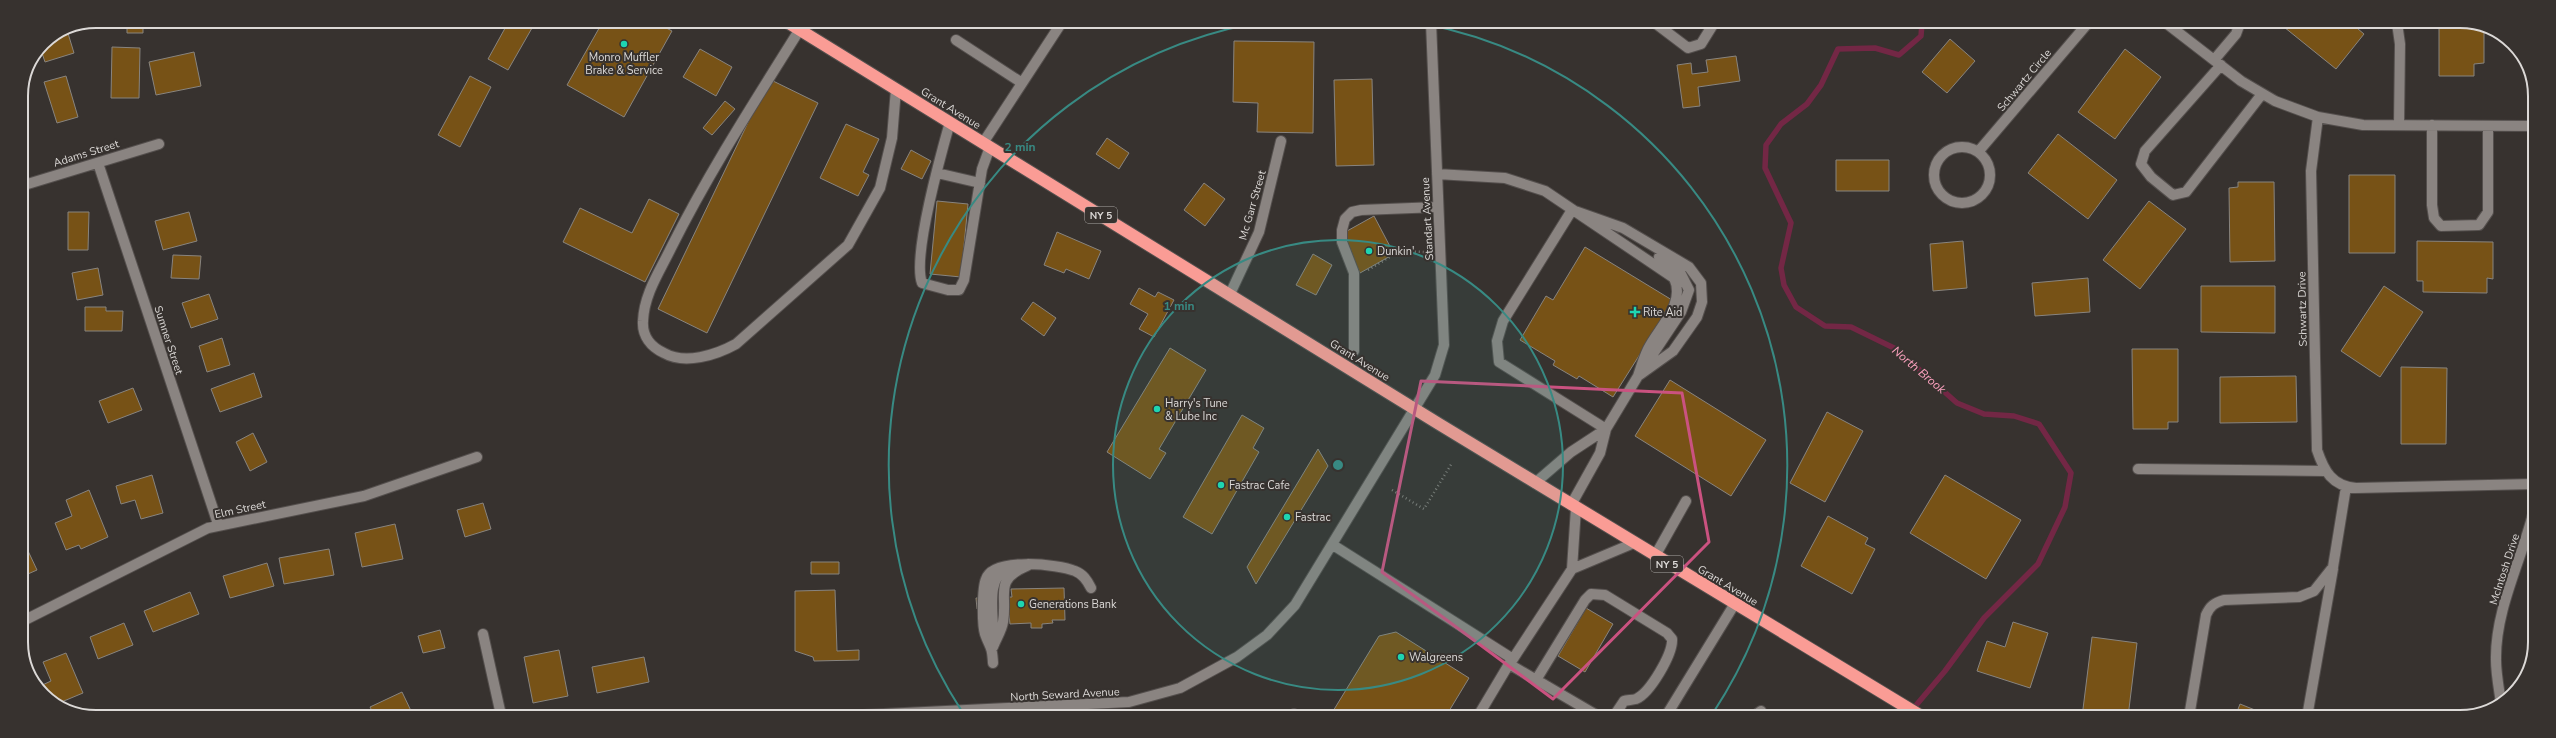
<svg xmlns="http://www.w3.org/2000/svg" width="2556" height="738" viewBox="0 0 2556 738" font-family="'Nunito Sans',sans-serif">
<style>
.lines{fill:none;stroke-linecap:round;stroke-linejoin:round}
.stream{stroke:#732745;stroke-width:5.5}
.building{fill:#775216;stroke:#88847f}
.minor-casing{stroke:#544f4d;stroke-width:12}
.highway-casing{stroke:#544f4d;stroke-width:14}
.path{stroke:#807c79;stroke-width:2.5;stroke-dasharray:1 3;stroke-linecap:butt}
.minor{stroke:#8a8481;stroke-width:10}
.highway{stroke:#fa9c95;stroke-width:12}
.marked{fill:none;stroke:#ca5280;stroke-width:3;stroke-linejoin:round}
.ring{fill:none;stroke:#388a83;stroke-width:2}
.poi-dot{fill:#1ed5b1;stroke:#37322f;stroke-width:1.5}
.labels{text-anchor:middle;stroke-width:4;stroke-linejoin:round;paint-order:stroke}
.shield{fill:#37322f;stroke:#aaa7a5;stroke-width:1}
.shield-label{font-size:10px;font-weight:bold;fill:#dcd9d7}
.poi-label{font-size:11px;fill:#dcd9d7;stroke:#37322f;text-anchor:start}
.street-label{font-size:11px;fill:#dcd9d7;stroke:#37322f}
.water-label{font-size:12px;font-style:italic;fill:#fda2bf;stroke:#37322f}
.rim{fill:none;stroke:#dcd9d7;stroke-width:2}
.centre{fill:#388a83;stroke:#37322f;stroke-width:2}
.ring-label{font-size:12px;text-anchor:middle;font-weight:bold;fill:#388a83;stroke:#37322f;stroke-width:4;stroke-linejoin:round;paint-order:stroke}
</style>
<rect width="100%" height="100%" fill="#37322f"/>
<g class="lines">
<path class="stream" d="M1907 716 1945 671 1984 618 2038 564 2065 507 2071 473 2039 424 2014 416 1984 414 1957 403 1896 349 1851 327 1825 326 1796 307 1784 285 1781 268 1791 223 1765 168 1766 145 1781 124 1807 104 1821 85 1838 49 1875 48 1899 55 1921 36 1922 23"/>
</g>
<path class="building" d="M127 21H143V33H127Z
M509 21H536L508 70 488 59Z
M599 22H655L672 31 624 117 567 85 602 23Z
M1195 22H1234V25L1195 24Z
M2279 23H2351L2364 34 2336 69Z
M2439 23 2479 24 2484 27V63L2474 64V76H2439Z
M67 30 74 53 45 62 40 47 43 43Z
M1950 39 1975 61 1947 93 1922 72Z
M1234 41 1314 42 1313 133 1257 132 1258 103 1233 102Z
M112 47 140 48 139 98H111Z
M700 49 732 67 716 96 683 77Z
M2125 49 2161 77 2115 139 2078 112Z
M194 52 201 86 156 95 149 62Z
M1736 56 1740 81 1698 87 1700 106 1683 108 1677 65 1691 63 1692 74 1708 72 1706 60Z
M66 76 78 117 57 123 44 82Z
M470 76 491 87 460 147 438 135Z
M769 79 818 103 707 333 658 309Z
M1372 79 1374 165 1336 166 1334 80Z
M24 100 28 131 21 132V101Z
M725 101 735 109 712 135 703 128Z
M846 124 879 139 863 172 869 175 858 196 820 178Z
M2058 134 2117 180 2088 219 2028 173Z
M1107 138 1129 153 1119 169 1096 154Z
M911 150 931 161 922 179 901 169Z
M1836 160H1889V191H1836Z
M2349 175H2395V253H2349Z
M2238 182H2274L2275 261 2230 262 2229 188 2238 187Z
M1204 183 1225 199 1205 226 1184 210Z
M649 199 679 214 645 282 563 242 580 208 632 233Z
M937 201 968 204 961 277 930 274Z
M2149 201 2186 229 2140 289 2103 260Z
M68 212H89L88 250H68Z
M189 212 197 241 163 250 155 221Z
M1374 216 1394 254 1360 273 1348 250 1347 231Z
M1057 232 1101 251 1089 279 1066 269 1064 273 1044 265Z
M1963 241 1967 288 1933 291 1930 244Z
M2417 241 2493 242V279L2487 278V293L2423 292V281H2417Z
M1585 247 1672 300 1665 312 1676 318 1654 332 1613 397 1579 376 1577 379 1553 365 1555 361 1520 340 1546 296 1553 300Z
M1313 254 1332 265 1316 295 1296 285Z
M173 255 201 256 199 279 171 278Z
M98 268 103 295 77 300 72 273Z
M2088 278 2090 312 2035 316 2032 283Z
M2201 286H2275V333L2201 332Z
M2384 286 2423 312 2380 377 2341 351Z
M1139 288 1155 297 1158 292 1174 300 1154 337 1139 329 1148 314 1130 304Z
M209 294 218 319 191 328 182 303Z
M1033 302 1056 318 1044 336 1021 319Z
M85 307H106V311H123L122 331H85Z
M222 338 230 365 207 372 199 346Z
M1170 348 1206 370 1159 449 1166 453 1150 479 1107 452Z
M2132 349H2178V422H2168V429H2133Z
M2401 367 2447 368 2446 444H2401Z
M254 373 262 397 220 412 211 389Z
M2296 376 2297 422 2220 423V377Z
M1670 380 1766 440 1731 496 1635 436Z
M133 388 142 410 108 423 99 401Z
M1827 412 1863 431 1825 502 1790 483Z
M1242 415 1264 428 1253 448 1259 452 1212 534 1183 517Z
M253 433 267 462 250 471 236 442Z
M1318 449 1328 466 1256 584 1247 567Z
M152 475 163 513 141 519 135 500 121 504 116 486Z
M1945 475 2021 520 1986 579 1910 533Z
M89 490 108 537 81 549 79 545 66 550 55 523 72 516 66 500Z
M483 503 491 529 465 537 457 510Z
M1828 516 1868 538 1865 544 1875 549 1852 594 1801 566Z
M395 524 403 559 362 567 355 533Z
M21 536 37 570 21 577Z
M329 549 334 575 284 584 279 558Z
M811 562H839V574H811Z
M267 563 274 586 230 598 223 576Z
M1064 588 1065 620H1052L1053 623 1042 624V628H1031V623L1010 624 1009 615H996L986 609H977L976 598 1012 597 1011 589Z
M835 590 837 651 859 650V660L814 661 813 657 795 651V591Z
M190 592 199 614 153 632 144 611Z
M1586 608 1613 624 1585 672 1558 656Z
M2013 622 2048 633 2030 688 1977 671 1987 641 2005 647Z
M124 623 133 645 98 659 90 637Z
M440 630 445 648 423 653 418 636Z
M1396 632 1469 678 1446 716H1330L1379 636Z
M2092 637 2137 643 2128 717H2082Z
M559 650 568 696 533 703 524 657Z
M66 653 83 693 59 703 40 691 38 687 51 681 43 662Z
M644 657 649 682 597 693 592 667Z
M402 692 413 715H374L370 707Z
M2240 704 2260 712 2258 717H2235Z"/>
<g class="lines">
<g class="minor-casing">
<path id="minor" d="M1655 23 1688 48 1701 44 1714 23
M2166 23 2241 81 2275 101 2318 117 2363 125 2535 126
M2397 23 2400 44 2399 125
M800 29C755 101 709 172 671 248 660 271 644 294 643 321 642 336 651 347 664 353 685 365 716 355 736 344L848 245 880 188 892 138 896 89
M956 40 1022 83
M2214 60 2236 34 2240 23
M2221 65 2145 151 2141 164 2151 177 2173 195 2186 192 2262 94
M2318 117 2311 171 2317 450C2324 471 2332 486 2356 488L2533 484
M950 122C941 154 912 256 922 283L948 290H959L964 280 982 169 990 147
M2432 125V205L2434 218 2441 226 2479 225 2488 212V126
M983 143 1062 22
M1934 175a28 28 0 1 1 56 0a28 28 0 1 1-56 0Z
M1978 152 2088 23
M98 163 218 524
M937 173 980 183
M1437 174 1505 178 1545 191 1674 278C1686 304 1659 327 1648 349 1644 357 1641 367 1638 376
M21 186 159 144
M1230 294 1259 232 1281 141
M1354 351V273L1342 242V230L1345 219 1352 212 1361 210 1438 207
M1645 366 1681 312 1689 290 1680 272 1659 257
M2138 469 2325 471
M1535 483 1571 452 1606 429 1499 362 1497 341 1503 321 1572 210
M1571 505 1600 453 1606 429 1638 376 1673 351 1697 317 1702 302 1701 283 1689 267 1623 228 1572 210
M1333 545 1513 659 1572 569 1634 543
M1655 556 1686 501
M1572 569 1576 508
M21 622 208 528 364 496 477 457
M483 634 501 715
M993 640C995 618 983 577 1009 567
M993 647C996 639 1002 630 1003 622 1008 594 993 580 1027 566
M993 663C992 645 990 648 985 634 982 625 982 588 986 579 993 557 1058 564 1075 571 1083 574 1087 580 1091 588
M1509 664 1598 716
M1536 680 1585 600 1591 594 1605 595 1667 633 1672 639C1673 654 1650 693 1636 699 1632 700 1627 700 1624 701L1614 716
M2501 703C2499 689 2496 674 2496 660 2495 610 2521 561 2533 514
M863 715 1129 702 1180 688 1237 657 1267 635 1295 605 1435 375 1444 345 1431 22
M1293 716 1294 714 1298 716
M1478 716 1512 659
M1666 716 1734 605
M1754 716 1761 711
M2189 717 2206 615C2210 606 2214 603 2224 600L2299 597 2314 591 2333 567 2346 487
M2307 717 2333 569"/>
</g>
<g class="highway-casing">
<path id="highway" d="M787 22 1439 424 1921 716"/>
</g>
<path class="path" d="M1368 270 1400 251 1424 252
M1392 490 1424 509 1452 463"/>
<use href="#minor" class="minor"/>
<use href="#highway" class="highway"/>
</g>
<path class="marked" d="M1421 381 1682 393 1709 542 1553 699 1382 572Z"/>
<circle cx="1338" cy="465" r="225" fill="#388a83" fill-opacity=".12"/>
<g class="ring">
<circle cx="1338" cy="465" r="225"/>
<path d="M963 713A450 450 0 0 1 1256 23M1420 23A450 450 0 0 1 1713 713"/>
</g>
<g class="poi-dot">
<circle cx="624" cy="44" r="4"/>
<circle cx="1369" cy="251" r="4"/>
<path d="M1633 306h4v4h4v4h-4v4h-4v-4h-4v-4h4z"/>
<circle cx="1157" cy="409" r="4"/>
<circle cx="1221" cy="485" r="4"/>
<circle cx="1287" cy="517" r="4"/>
<circle cx="1021" cy="604" r="4"/>
<circle cx="1401" cy="657" r="4"/>
</g>
<g class="labels">
<g class="shield">
<rect x="1085" y="207" width="32" height="16" rx="3"/>
<rect x="1651" y="556" width="32" height="16" rx="3"/>
</g>
<g class="shield-label">
<text x="1101" y="219">NY 5</text>
<text x="1667" y="568">NY 5</text>
</g>
<g class="poi-label">
<text x="624" y="61" text-anchor="middle">Monro Muffler<tspan x="624" dy="13">Brake &amp; Service</tspan></text>
<text x="1377" y="255">Dunkin'</text>
<text x="1643" y="316">Rite Aid</text>
<text x="1165" y="407">Harry's Tune<tspan x="1165" dy="13">&amp; Lube Inc</tspan></text>
<text x="1229" y="489">Fastrac Cafe</text>
<text x="1295" y="521">Fastrac</text>
<text x="1029" y="608">Generations Bank</text>
<text x="1409" y="661">Walgreens</text>
</g>
<g class="street-label">
<text transform="translate(2024 80) rotate(-50)" y="4">Schwartz Circle</text>
<text transform="translate(951 108) rotate(32)" y="4">Grant Avenue</text>
<text transform="translate(86 153) rotate(-17)" y="4">Adams Street</text>
<text transform="translate(1252 205) rotate(-74)" y="4">Mc Garr Street</text>
<text transform="translate(1427 219) rotate(-93)" y="4">Standart Avenue</text>
<text transform="translate(2302 309) rotate(-91)" y="4">Schwartz Drive</text>
<text transform="translate(169 340) rotate(72)" y="4">Sumner Street</text>
<text transform="translate(1360 360) rotate(32)" y="4">Grant Avenue</text>
<text transform="translate(240 509) rotate(-12)" y="4">Elm Street</text>
<text transform="translate(2504 569) rotate(-72)" y="4">McIntosh Drive</text>
<text transform="translate(1728 585) rotate(31)" y="4">Grant Avenue</text>
<text transform="translate(1065 694) rotate(-3)" y="4">North Seward Avenue</text>
</g>
<g class="water-label">
<text transform="translate(1919 370) rotate(40)" y="4">North Brook</text>
</g>
</g>
<path d="M0 0H2556V738H0ZM96 28H2460A68 68 0 0 1 2528 96V642A68 68 0 0 1 2460 710H96A68 68 0 0 1 28 642V96A68 68 0 0 1 96 28Z" fill="#37322f" fill-rule="evenodd"/>
<path class="rim" d="M96 28H2460A68 68 0 0 1 2528 96V642A68 68 0 0 1 2460 710H96A68 68 0 0 1 28 642V96A68 68 0 0 1 96 28Z"/>
<circle cx="1338" cy="465" r="6" class="centre"/>
<g class="ring-label">
<text x="1020" y="151">2 min</text>
<text x="1179" y="310">1 min</text>
</g>
</svg>
